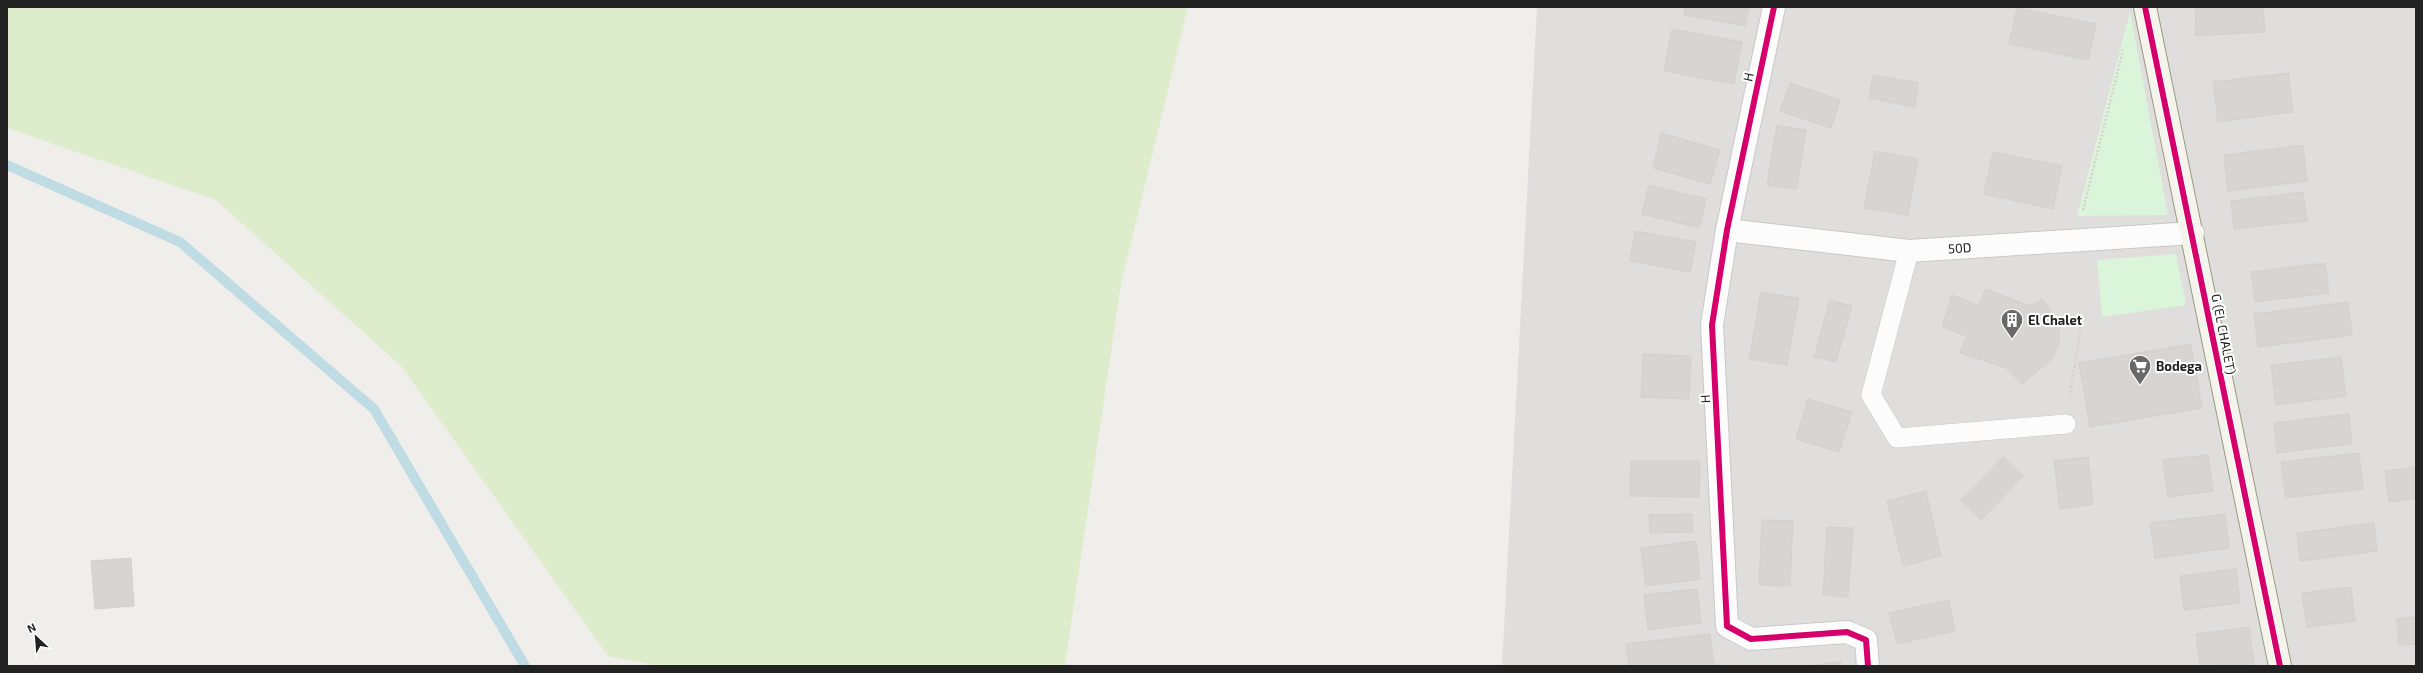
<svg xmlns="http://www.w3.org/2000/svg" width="2423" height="673" viewBox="0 0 2423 673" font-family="'Exo 2',sans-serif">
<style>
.residential{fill:#dfdedc}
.grass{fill:#ddeccb}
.park{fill:#daf5da}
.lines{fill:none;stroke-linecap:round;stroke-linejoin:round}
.stream{stroke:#bfdbe3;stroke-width:10}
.building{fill:#d7d4d2;stroke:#d3d0cc}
.lane-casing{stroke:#c9c8c7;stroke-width:20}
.street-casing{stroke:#c9c8c7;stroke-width:24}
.secondary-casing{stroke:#999a82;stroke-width:24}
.path{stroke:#dccecd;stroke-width:2.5;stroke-dasharray:2 2;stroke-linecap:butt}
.lane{stroke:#fdfcfc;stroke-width:19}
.street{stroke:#fdfcfc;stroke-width:22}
.secondary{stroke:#f4f4ed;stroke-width:22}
.cycleway-casing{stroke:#fff;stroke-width:8}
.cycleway{stroke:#d6006c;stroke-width:6}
.labels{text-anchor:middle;stroke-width:4;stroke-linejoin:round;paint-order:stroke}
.street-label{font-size:13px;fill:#222;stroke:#fff}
.poi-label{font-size:13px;font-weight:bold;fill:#222;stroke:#fff;text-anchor:start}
</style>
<rect width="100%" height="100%" fill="#f0eeeb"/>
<path class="residential" d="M1537 7H2416V666H1502Z"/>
<path class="grass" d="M7 7H1188L1121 284 1065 666H659L608 656 401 366 216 200 7 128Z"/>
<path class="park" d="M2130 12 2168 215 2077 216Z
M2176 254 2186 305 2102 317 2097 260Z"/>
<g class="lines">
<path class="stream" d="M7 165 180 242 374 409 525 666"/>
</g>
<path class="building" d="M1685 7H1749L1745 26 1684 15Z
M2196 7H2263L2265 32 2195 36Z
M2017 8 2096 24 2088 60 2009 44Z
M1672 29 1742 42 1734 84 1664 71Z
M2288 73 2293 112 2218 122 2213 82Z
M1873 75 1918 83 1915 107 1869 98Z
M1790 83 1840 100 1831 128 1780 111Z
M1777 125 1806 130 1797 189 1767 185Z
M1661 133 1720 150 1710 184 1653 168Z
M2303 145 2307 181 2228 191 2224 155Z
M1875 151 1918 159 1908 215 1864 208Z
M1993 152 2062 166 2053 209 1984 194Z
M1649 185 1706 199 1699 228 1642 214Z
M2303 192 2307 221 2234 229 2231 201Z
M1635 231 1696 242 1690 272 1630 261Z
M2325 263 2329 293 2255 302 2251 272Z
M1986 289 2030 306 2042 299 2059 322V344L2052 359 2022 384 2006 368 1960 353 1967 336 1942 327 1952 295 1978 305Z
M1761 292 1799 298 1787 365 1749 359Z
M1830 300 1852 306 1836 362 1814 357Z
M2348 302 2352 335 2258 347 2254 314Z
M2191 344 2202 408 2090 427 2079 363Z
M1643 354 1691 356 1689 399 1641 397Z
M2341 357 2346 396 2276 405 2271 365Z
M1808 399 1852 412 1839 452 1796 439Z
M2349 414 2352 444 2277 453 2274 423Z
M2359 453 2363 489 2286 498 2281 462Z
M2208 455 2213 491 2168 497 2163 460Z
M2003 457 2023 476 1981 520 1961 501Z
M2088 457 2093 504 2060 509 2054 461Z
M1631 461H1700L1699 497 1630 496Z
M2416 467V498L2389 502 2385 471Z
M1926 491 1941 556 1903 566 1887 501Z
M1692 514 1693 532 1650 533 1649 515Z
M2225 514 2229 548 2155 558 2150 523Z
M1762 520 1793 521 1790 586 1759 585Z
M2374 523 2377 551 2300 561 2297 533Z
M1827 527 1853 528 1848 597 1823 595Z
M1696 541 1700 579 1646 586 1641 548Z
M131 558 134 606 95 609 91 561Z
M2236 569 2240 603 2184 610 2180 576Z
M2351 587 2355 621 2307 627 2302 593Z
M1697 589 1701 623 1648 630 1644 595Z
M1949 600 1955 631 1897 644 1889 613Z
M2416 617V644L2399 645 2397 619Z
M2249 627 2254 664 2200 666 2196 634Z
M1710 634 1714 666H1629L1626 644Z
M1841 662V666H1805Z"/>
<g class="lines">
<g class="lane-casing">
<path id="lane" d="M1909 251 1871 395 1897 438 2066 424"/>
</g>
<g class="street-casing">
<g id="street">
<path d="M1774 7 1727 230 1712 325 1727 626 1751 639 1847 632 1866 640 1868 666"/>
<path id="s1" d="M1727 230 1909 251 2193 233"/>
</g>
</g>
<g class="secondary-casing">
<path id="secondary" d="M2145 7 2280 666"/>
</g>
<path class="path" d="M2083 210 2123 50
M2070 396 2082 322"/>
<use href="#lane" class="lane"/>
<use href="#street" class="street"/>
<use href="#secondary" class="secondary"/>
<g class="cycleway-casing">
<path id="cycleway" d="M1774 7 1727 230 1712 325 1727 626 1751 639 1847 632 1866 640 1868 666
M2145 7 2280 666"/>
</g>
<use href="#cycleway" class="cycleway"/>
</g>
<defs>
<g id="building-pin" transform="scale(1.15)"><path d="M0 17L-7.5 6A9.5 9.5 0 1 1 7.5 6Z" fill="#6a6968" stroke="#fff"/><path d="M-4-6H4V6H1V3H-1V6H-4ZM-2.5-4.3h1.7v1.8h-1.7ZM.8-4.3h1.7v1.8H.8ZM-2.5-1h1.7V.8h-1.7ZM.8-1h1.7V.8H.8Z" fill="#fff"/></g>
<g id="supermarket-pin" transform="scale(1.15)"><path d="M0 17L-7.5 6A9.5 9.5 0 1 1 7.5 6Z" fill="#6a6968" stroke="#fff"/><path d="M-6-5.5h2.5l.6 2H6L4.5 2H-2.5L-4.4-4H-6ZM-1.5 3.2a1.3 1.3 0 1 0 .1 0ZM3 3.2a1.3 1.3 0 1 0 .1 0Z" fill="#fff"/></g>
</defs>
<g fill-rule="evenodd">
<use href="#building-pin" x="2012" y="320"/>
<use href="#supermarket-pin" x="2140" y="366"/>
</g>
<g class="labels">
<g class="street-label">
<text transform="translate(1748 77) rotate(-78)" y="5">H</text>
<text dy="5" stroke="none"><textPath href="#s1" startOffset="234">50D</textPath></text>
<text transform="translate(2224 334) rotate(79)" y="5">G (EL CHALET)</text>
<text transform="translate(1705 399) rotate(-93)" y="5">H</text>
</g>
<g class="poi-label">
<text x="2028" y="325">El Chalet</text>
<text x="2156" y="371">Bodega</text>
</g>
</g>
<rect width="2423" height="673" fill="none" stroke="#222222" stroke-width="16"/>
<g transform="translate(36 637) rotate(334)" stroke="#ffffff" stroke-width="3" paint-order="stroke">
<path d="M0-3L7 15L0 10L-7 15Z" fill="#222222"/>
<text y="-6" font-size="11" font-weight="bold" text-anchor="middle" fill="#222222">N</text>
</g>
</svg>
